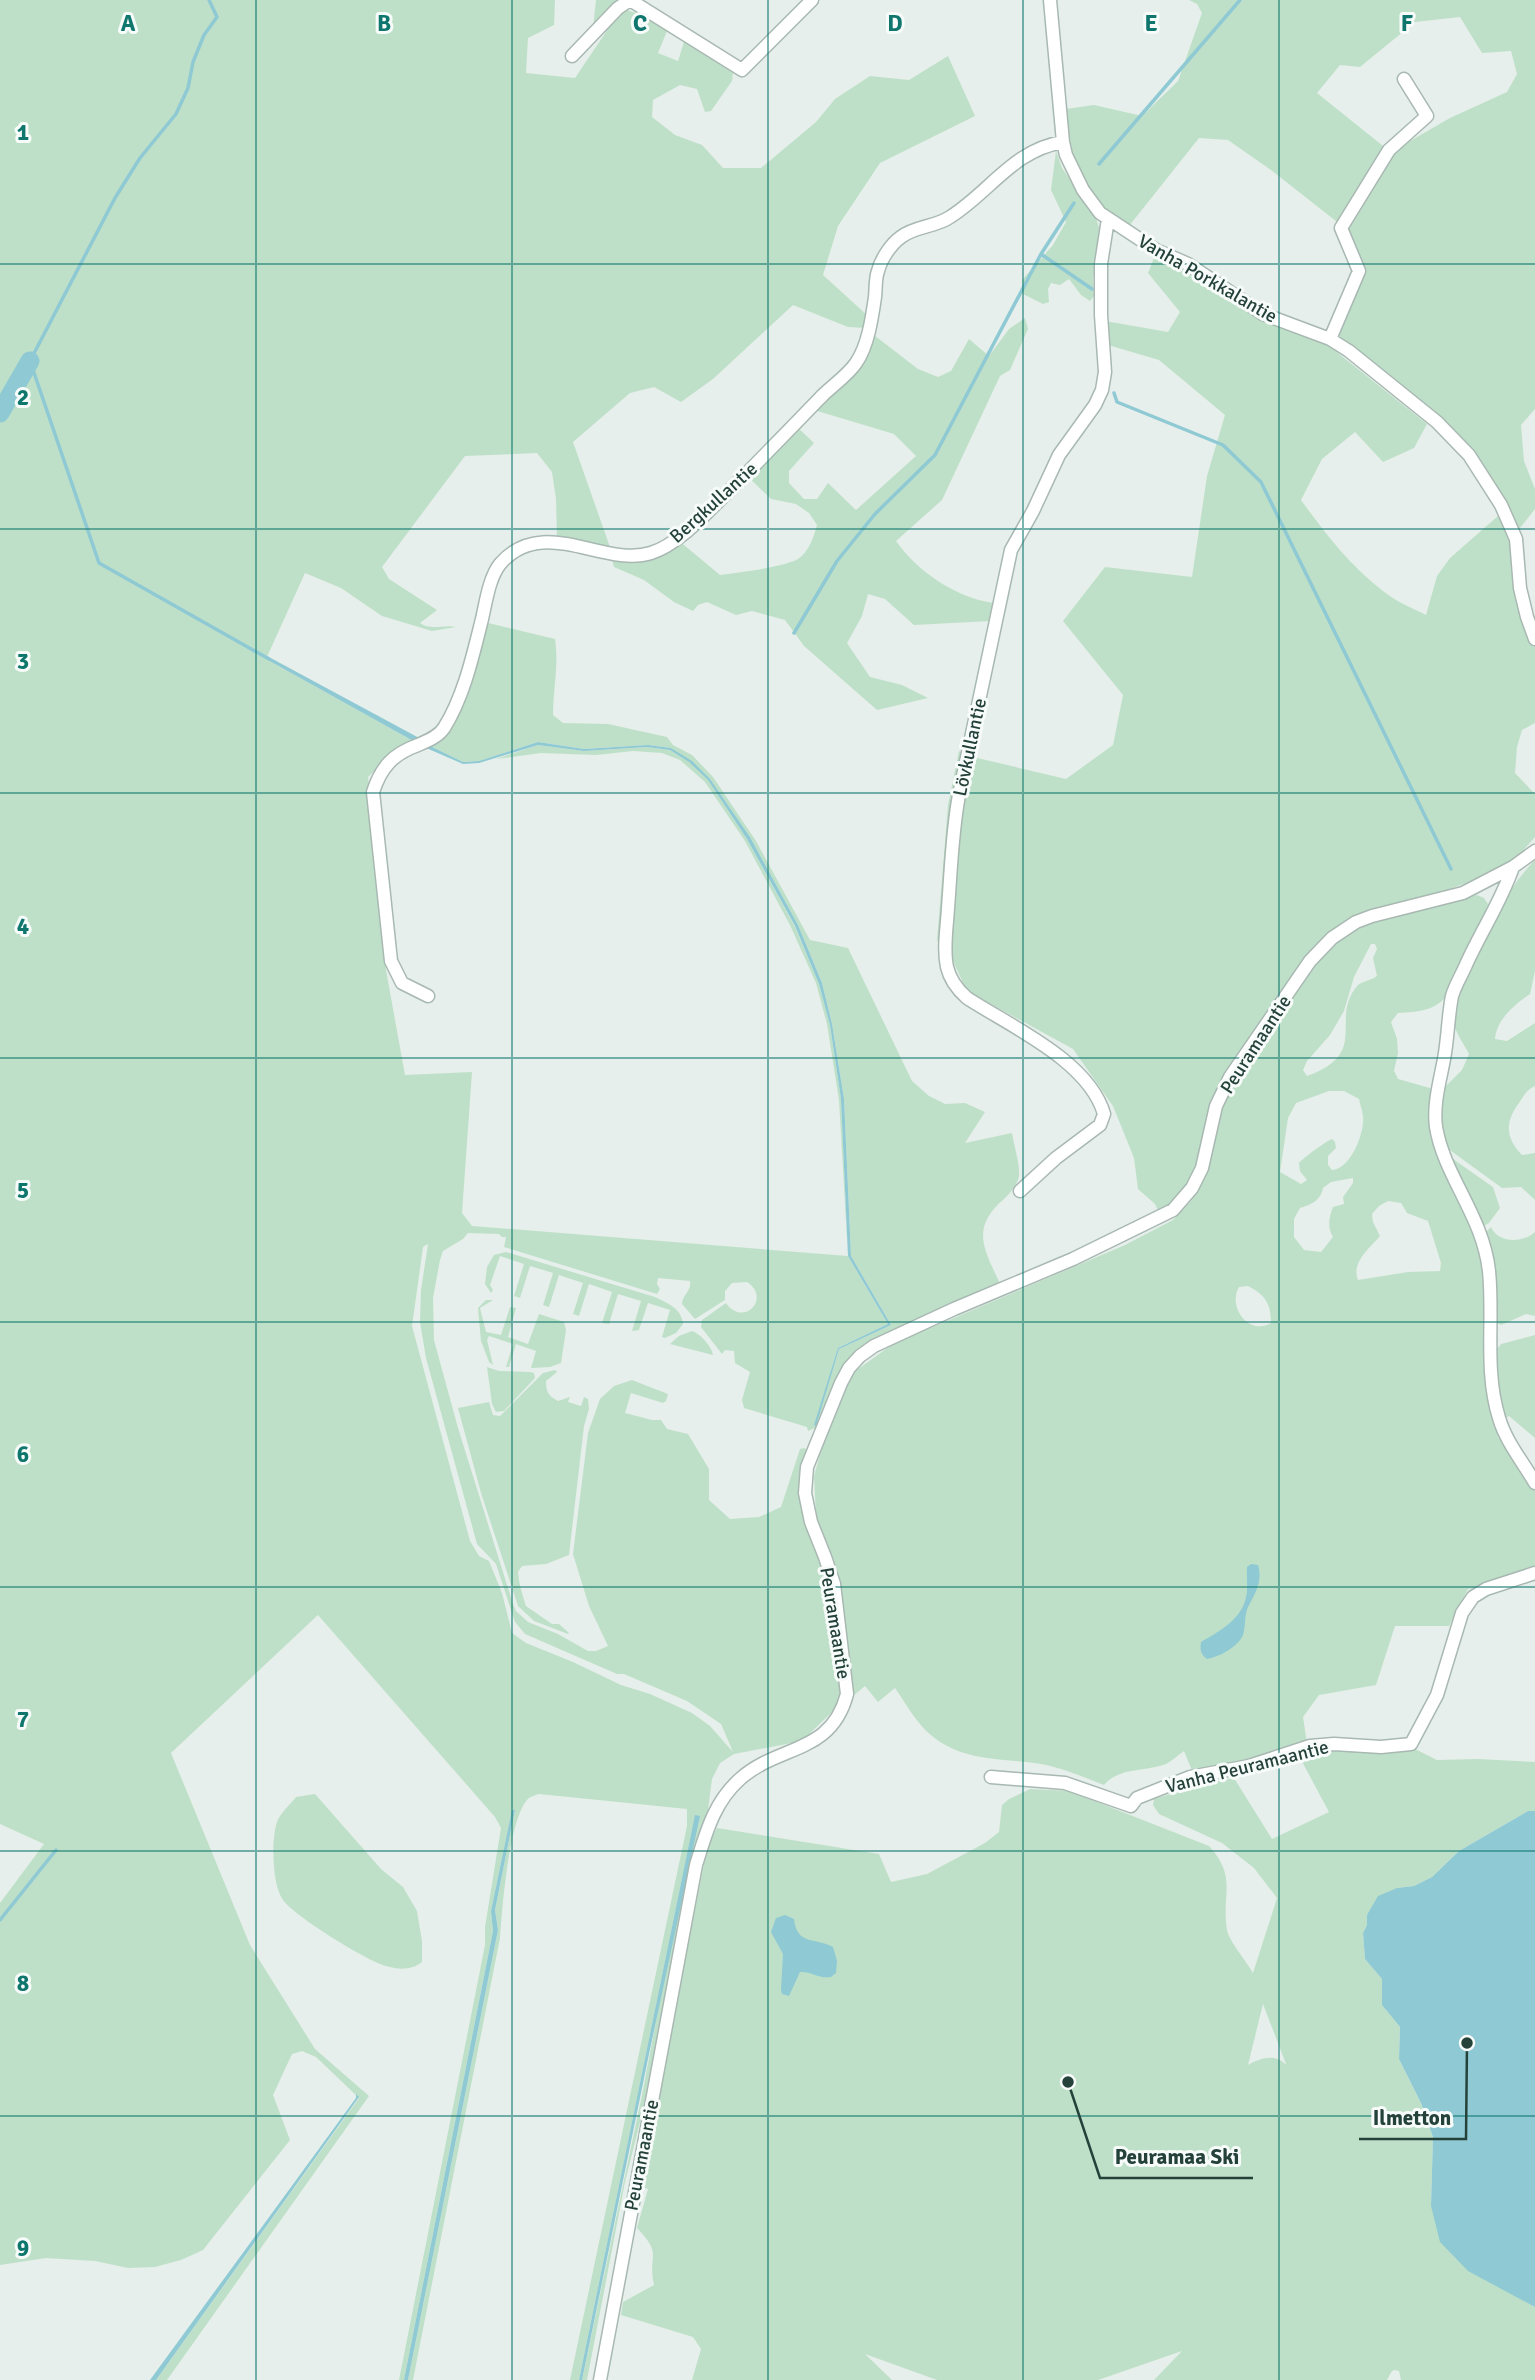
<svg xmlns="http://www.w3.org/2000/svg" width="1535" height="2380" viewBox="0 0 1535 2380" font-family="Signika,sans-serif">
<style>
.green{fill:#bfe0c8;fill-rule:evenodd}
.water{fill:#8ec9d4}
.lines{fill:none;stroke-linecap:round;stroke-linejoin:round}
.stream{stroke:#8ec9d4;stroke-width:3.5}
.river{stroke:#8ec9d4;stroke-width:19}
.minor-casing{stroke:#a8b8b2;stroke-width:15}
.minor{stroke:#fff;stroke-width:12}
.grid{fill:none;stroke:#0f766e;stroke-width:2;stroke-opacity:0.55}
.labels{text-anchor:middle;stroke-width:6;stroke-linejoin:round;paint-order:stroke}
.street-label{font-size:19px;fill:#24423a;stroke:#f7fbf9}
.grid-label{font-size:23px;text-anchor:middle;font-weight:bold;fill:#0f766e;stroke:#f7fbf9;stroke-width:6;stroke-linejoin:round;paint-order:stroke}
.leader{fill:none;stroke:#24423a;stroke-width:2.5}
.callout-dot{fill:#24423a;stroke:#f7fbf9;stroke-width:2.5}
.callout-label{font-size:21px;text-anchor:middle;font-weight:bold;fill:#24423a;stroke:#f7fbf9;stroke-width:6;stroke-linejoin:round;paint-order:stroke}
</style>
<rect width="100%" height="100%" fill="#e6efeb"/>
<path class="green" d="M0 0H555L554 25 528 38 526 73 575 78 618 14 626 10 643 15 667 31 658 53 678 61 684 42 733 73 732 81 711 111 705 112 697 89 680 85 653 100 652 117 675 135 702 145 723 168H761L816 122 835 99 870 76 909 80 948 56 975 116 880 163 838 226 823 275 868 316 865 328 848 327 793 305 713 379 681 402 654 387 630 393 573 442 611 550 557 539 556 499 552 472 537 453 465 456 382 567 389 579 437 610 420 623C431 631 444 624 456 627L432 631 382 616 341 588 305 573 266 659 415 742 402 745 368 777 386 970 405 1075 472 1072 462 1213 472 1226 848 1256 839 1100 827 1024 816 983 790 925 745 841 705 782 680 760 662 753 633 751 596 755 541 753 496 759 538 745 584 751 647 747 670 750 689 762 708 780 747 839 795 927 819 984 830 1025 841 1099 848 1256 888 1324 838 1348 815 1426 839 1349 891 1325 851 1256 844 1099 832 1024 822 983 798 925 750 837 710 779 671 748 648 745 584 749 538 742 479 761 463 762 428 745 445 731 484 622 555 639C559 666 553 689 553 715L563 723 608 724 667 737 673 745 692 755 713 777 756 841 810 940 848 948 912 1081 929 1096 945 1104 965 1103 985 1112 965 1143 1012 1133C1014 1146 1020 1164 1019 1176 1018 1184 1010 1193 1004 1199 969 1229 985 1250 1001 1286L893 1332 839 1375 832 1386 817 1427 808 1431 807 1427 744 1408 742 1400 750 1372 735 1363 734 1351 725 1350 722 1354 701 1327 702 1320 726 1303C743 1328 772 1298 747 1282L732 1283 725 1291V1300L695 1319 682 1304C682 1295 692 1291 690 1281L658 1278 657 1284 660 1289 657 1294 504 1247 506 1237H502L499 1234 468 1233 463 1239 443 1251 440 1260 433 1298 434 1340 458 1428 513 1604 516 1611 528 1622 558 1634 588 1651H596L608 1646 589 1606 573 1554 588 1433 600 1399 614 1386 632 1380 668 1394 666 1401 663 1403 631 1393 625 1413 652 1420H661L667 1429 688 1434 709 1469V1500L730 1519 759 1517 781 1507 800 1449 804 1448 808 1450 805 1468 834 1625 828 1626 829 1636H835L840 1676V1694L834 1710 802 1741 734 1754 720 1763 712 1779 707 1818 641 2118 625 2182 587 2380H582L642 2095 695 1816 579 2380H570L687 1826V1809L539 1794C536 1795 532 1796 529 1798 509 1815 502 1910 500 1938L413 2380H408L498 1930 495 1910 515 1810 512 1811 491 1911 493 1931 404 2380H399L485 1945V1927L501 1828 495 1817 318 1615 171 1753 250 1945 315 2049 369 2096 167 2380H156L359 2098 316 2057 302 2051 292 2054 273 2095 290 2140 203 2250 181 2260 155 2267 128 2268 95 2261 46 2258 0 2265V1903L44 1844 0 1824ZM428 1244 421 1290 420 1322 426 1358 477 1544 496 1564 515 1622 525 1634 617 1674H624L687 1701 721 1724 733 1752 710 1726 692 1713 650 1694 621 1685 573 1662 526 1643 512 1633 502 1593 489 1561 479 1556 470 1541 412 1326 423 1247Z
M596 0H623L593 28Z
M1189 0H1535V409L1521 425 1524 461 1535 489V509L1516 533 1483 468 1334 337 1363 271 1344 228 1391 152 1450 118 1507 92 1517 74 1511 51 1482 53 1460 17 1415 22 1360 67 1340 65 1317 93 1388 150 1341 225 1271 170 1228 140 1199 138 1129 226C1120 220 1108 215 1101 207 1075 180 1070 144 1066 109L1094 105 1142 116 1178 81 1202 13 1197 4Z
M1056 151 1062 168 1096 218 1100 231 1093 279 1094 296 1090 301 1081 295 1069 279 1060 285 1051 283 1048 289 1049 302 1043 304 1023 294 1022 280 1053 245 1066 222 1051 190Z
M1156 253 1324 342 1427 424 1414 448 1383 462 1355 432 1322 459 1301 500C1325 533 1350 566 1383 591 1395 601 1412 608 1426 615L1437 576 1450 558 1498 516 1510 541 1521 608 1535 645V723L1522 730 1517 747 1515 773 1535 794V837L1519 855 1494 873 1338 929 1222 1082 1209 1110 1195 1166 1187 1187 1160 1215 1155 1204 1138 1189 1134 1158 1113 1106 1073 1049 967 991 950 955 958 814 969 756 1066 779 1113 745 1123 695 1063 621 1105 567 1192 577 1207 476 1225 415 1159 360 1108 345 1105 321 1168 332 1180 312 1148 273Z
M1025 318 1028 329 1010 370 1000 376 942 500 896 541C917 571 956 598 994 603L990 621 914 625 885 599 868 594 862 616 847 643 870 677 902 685 928 698 877 710 804 646 785 620 752 611 736 615 707 602 698 605 693 611 674 602 644 580 614 567 612 559 678 540 720 575C737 573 784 567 798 559 809 552 814 536 817 525L809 513 796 504 771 499 746 475 796 426 814 443 789 471V483L804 499H817L828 483 856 510 916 456 894 434 814 410 865 349 872 345 869 337 870 332 918 369 938 377 951 371 969 339 989 356 1009 329Z
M959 751 963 753 943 940 937 941 948 805Z
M1535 860V971L1530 994C1515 1004 1496 1020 1495 1039L1507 1041 1535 1023V1086C1527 1089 1524 1096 1519 1103 1505 1122 1505 1137 1522 1155L1535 1153V1200L1521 1187 1502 1188 1447 1148 1440 1125 1441 1091 1462 1070 1469 1054C1464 1044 1454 1031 1453 1019 1453 1008 1460 993 1464 983 1482 939 1502 894 1535 860Z
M1477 895 1484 898 1488 904 1484 916 1448 994C1436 1011 1418 1012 1398 1013L1391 1022 1397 1039 1398 1053 1394 1071 1398 1079 1430 1088 1433 1095 1430 1131 1437 1151 1476 1235 1484 1269 1483 1343 1486 1381 1498 1437 1535 1491V1570L1490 1586 1468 1589 1449 1626H1395L1376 1685 1319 1695 1303 1717 1307 1744 1193 1773 1184 1751C1178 1755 1172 1761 1166 1764 1145 1772 1119 1767 1104 1785 1083 1777 1063 1768 1041 1764 1005 1758 967 1762 936 1739 918 1727 907 1705 895 1688L878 1702 865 1686 853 1696 837 1577 816 1515 814 1476 831 1416 854 1372 893 1344 1125 1245 1173 1220 1192 1200 1205 1169 1222 1103 1230 1087 1311 968 1335 941 1358 927ZM1371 944H1375L1377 949 1373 958 1377 976C1370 981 1362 981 1357 986 1329 1020 1371 1053 1307 1076L1303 1070 1307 1061 1330 1035 1344 1011 1354 977ZM1329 1091H1344L1359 1099C1360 1104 1362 1110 1363 1116 1365 1132 1351 1169 1332 1170L1328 1165V1156L1336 1148 1335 1142 1332 1139C1326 1141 1302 1159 1299 1163L1300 1171 1307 1180 1301 1184 1280 1172 1288 1118 1296 1103ZM1353 1178V1183L1343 1197 1344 1204 1333 1207C1329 1217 1327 1227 1333 1237L1321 1252 1304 1250 1294 1237V1219L1300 1208C1311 1205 1321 1200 1323 1188L1331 1182ZM1388 1201 1401 1203 1407 1213 1428 1221 1441 1263 1440 1271 1408 1272 1358 1280C1351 1262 1370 1248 1380 1236L1373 1222 1372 1214 1379 1206ZM1248 1286C1265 1295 1271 1303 1271 1323 1250 1336 1227 1308 1239 1287Z
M1453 1159 1493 1187 1500 1208 1489 1223 1482 1227Z
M1491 1227C1499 1244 1523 1243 1535 1232V1316L1526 1314 1501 1325 1496 1322 1483 1235Z
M506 1252 655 1297C668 1303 682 1309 683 1324L676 1333 665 1338 662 1337 670 1310 648 1303 639 1330 632 1331 641 1301 618 1294 609 1324 602 1323 612 1292 589 1284 579 1316 573 1314 583 1283 559 1275 549 1307 543 1305 553 1273 530 1266 520 1298 514 1296 524 1264 500 1256 490 1285 493 1290 491 1293 485 1284 487 1267 494 1255Z
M486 1300H493L480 1308 486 1332 501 1335 510 1307 516 1308 508 1337 528 1344 539 1314 564 1322 566 1330 561 1363 550 1367 531 1368 536 1351 516 1344 509 1367H506L513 1344 489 1336 487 1340 493 1365 489 1362 481 1341 478 1308Z
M692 1331C701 1334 712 1347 713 1355L670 1344 679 1336Z
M1535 1335V1438L1509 1416 1501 1420 1492 1356 1501 1344Z
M487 1367 499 1371 530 1372 534 1373 535 1378 504 1411 496 1412 492 1404Z
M555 1370 557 1372 546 1381C546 1391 548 1396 558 1401L570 1397 568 1402 581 1406 584 1397 588 1399 589 1409 584 1426 569 1555 546 1564 522 1566 518 1572C519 1584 522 1594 526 1606L552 1624H559L569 1633 568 1634 534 1621 518 1606 481 1493 458 1408 489 1402 493 1415 500 1416 543 1373Z
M1415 1749 1437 1760 1478 1759 1535 1762V1811H1528L1459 1851 1432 1877 1414 1886 1397 1888 1367 1915V1925L1363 1933 1365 1959 1382 1979V2005L1400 2027 1399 2059 1421 2103 1433 2137 1431 2206 1519 2297 1535 2307V2380H1401L1399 2371 1395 2370 1392 2371 1387 2380H1154L1182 2351 1098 2380H937L865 2354 892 2380H692L701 2349 693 2337 621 2315 623 2302 654 2285C647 2254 664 2256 637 2228L648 2189 640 2186 708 1844 717 1828 879 1854 891 1882 927 1874 985 1843 999 1832 1002 1805 1009 1799 1030 1789 1069 1791 1209 1846C1238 1878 1221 1894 1227 1930 1229 1941 1247 1962 1253 1973L1277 1898 1254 1868 1222 1843 1159 1814 1153 1805 1154 1799 1207 1783 1234 1778 1272 1839 1329 1812 1299 1756 1316 1750ZM1263 2004 1286 2064H1285C1274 2053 1259 2059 1248 2065Z
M315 1794 381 1869 403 1887 417 1911 422 1941V1962C412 1970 399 1970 386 1966 367 1961 294 1916 283 1900 272 1885 271 1839 277 1822 280 1813 291 1804 296 1797Z"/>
<path class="water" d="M267 656 421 739 415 742 266 659Z
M538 742 584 749 648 745 671 748 692 761 710 779 750 837 798 925 822 983 832 1024 844 1099 851 1256 891 1325 839 1349 816 1426 814 1425 838 1348 888 1324 848 1256 841 1099 830 1025 819 984 795 926 747 839 708 780 689 762 670 750 647 747 584 751 538 745 479 763 463 764 424 747 428 745 463 762 479 761Z
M1251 1564 1258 1565C1263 1581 1255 1594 1248 1607 1244 1616 1246 1626 1243 1635 1238 1647 1219 1657 1207 1659 1200 1654 1200 1649 1201 1642 1218 1632 1239 1621 1245 1601 1249 1590 1246 1578 1247 1567Z
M512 1810H515L495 1910 498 1930 408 2380H404L493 1931 491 1911Z
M1528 1811H1535V2307L1468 2271 1440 2242 1431 2206 1433 2137 1421 2103 1399 2059 1400 2027 1382 2005V1979L1365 1959 1363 1933 1367 1925V1915L1378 1896 1397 1888 1414 1886 1432 1877 1459 1851Z
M695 1815 700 1816 649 2054 582 2380H579Z
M785 1915 794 1919C797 1946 815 1937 833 1947L837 1961 836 1973 831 1977C819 1979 811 1971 800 1972L789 1996 782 1994 781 1990 783 1954 771 1932 776 1918Z
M356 2094 359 2097 156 2380H150L356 2098Z"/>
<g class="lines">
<path class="stream" d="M209 0 217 17 204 35 193 62 188 88 176 114 140 158 115 198 30 361 99 563 269 659
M1099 164 1240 0
M1074 203 1041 254 1092 289
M1114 393 1117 402 1223 445 1261 482 1451 869
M794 633 837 561 875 514 935 455 1041 254
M0 1920 56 1850"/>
<path class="river" d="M0 413 30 361"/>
<g class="minor-casing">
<path id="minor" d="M630 0 742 70 812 0
M1050 0 1063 142 1066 155 1083 190 1100 213 1156 250 1188 264 1263 314 1330 339 1349 351 1437 422 1469 455 1501 505 1516 539 1520 588 1527 617 1535 639
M572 56 618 8 630 0
M1330 339 1359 271 1341 228 1389 150 1427 116 1404 79
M1513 867C1501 902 1480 933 1465 967 1461 976 1455 986 1452 996 1448 1016 1448 1038 1444 1059 1440 1081 1433 1104 1436 1127 1444 1176 1483 1216 1489 1271 1494 1320 1484 1370 1499 1418 1506 1442 1523 1462 1535 1483
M428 996 402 983 391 961 373 792C381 767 393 754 418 745 427 741 438 737 444 728 464 696 473 655 482 619 486 602 489 578 500 564 543 514 603 568 651 553 680 544 711 508 733 487 763 457 792 427 822 396 832 386 848 375 856 363 868 346 872 318 875 297 876 289 875 279 878 271 881 259 891 244 901 237 915 226 936 227 950 217 990 192 1013 150 1063 142
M1020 1191 1056 1158 1100 1125 1104 1114C1089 1061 1010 1026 967 998 958 990 950 980 947 967 943 948 947 927 948 908 951 870 952 832 959 795L1011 550 1033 511 1059 455 1095 405 1102 390 1105 372 1101 315V264L1108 219
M991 1777 1065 1783 1131 1806 1137 1798 1190 1777 1249 1766 1310 1746 1334 1744 1381 1747 1411 1744 1437 1695 1462 1613 1473 1597 1486 1589 1535 1573
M600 2380 696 1865C706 1833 714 1802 740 1779 779 1744 831 1755 847 1694L834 1584 825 1557 811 1522 805 1493 807 1467 841 1383 849 1368 860 1356 874 1346 954 1309 1073 1259 1173 1210 1192 1188 1202 1168 1216 1106 1230 1077 1310 961 1332 938 1356 922 1372 916 1463 893 1513 867 1535 851"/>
</g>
<use href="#minor" class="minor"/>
</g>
<path class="grid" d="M256 0V2380M512 0V2380M768 0V2380M1023 0V2380M1279 0V2380M0 264H1535M0 529H1535M0 793H1535M0 1058H1535M0 1322H1535M0 1587H1535M0 1851H1535M0 2116H1535"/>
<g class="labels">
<g class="street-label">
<text transform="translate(1208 278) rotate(30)" y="7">Vanha Porkkalantie</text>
<text transform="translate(713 502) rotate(-42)" y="7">Bergkullantie</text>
<text transform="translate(969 747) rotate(-78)" y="7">Lövkullantie</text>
<text transform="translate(1255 1044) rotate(-57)" y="7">Peuramaantie</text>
<text transform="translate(836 1623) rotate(81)" y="7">Peuramaantie</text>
<text transform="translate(1247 1766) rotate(-14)" y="7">Vanha Peuramaantie</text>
<text transform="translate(641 2155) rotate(-79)" y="7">Peuramaantie</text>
</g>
</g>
<g class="grid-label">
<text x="128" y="31">A</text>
<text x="384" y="31">B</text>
<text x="640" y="31">C</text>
<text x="895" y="31">D</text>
<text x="1151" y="31">E</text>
<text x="1407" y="31">F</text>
<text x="23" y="140">1</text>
<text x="23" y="405">2</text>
<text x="23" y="669">3</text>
<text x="23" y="934">4</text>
<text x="23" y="1198">5</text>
<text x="23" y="1462">6</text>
<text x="23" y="1727">7</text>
<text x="23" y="1991">8</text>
<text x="23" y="2256">9</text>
</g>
<path class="leader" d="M1467 2043L1466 2139H1359M1068 2082L1100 2178H1253"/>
<g class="callout-dot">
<circle cx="1467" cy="2043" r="7"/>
<circle cx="1068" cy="2082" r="7"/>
</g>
<g class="callout-label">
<text x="1412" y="2125">Ilmetton</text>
<text x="1177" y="2164">Peuramaa Ski</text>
</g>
</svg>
